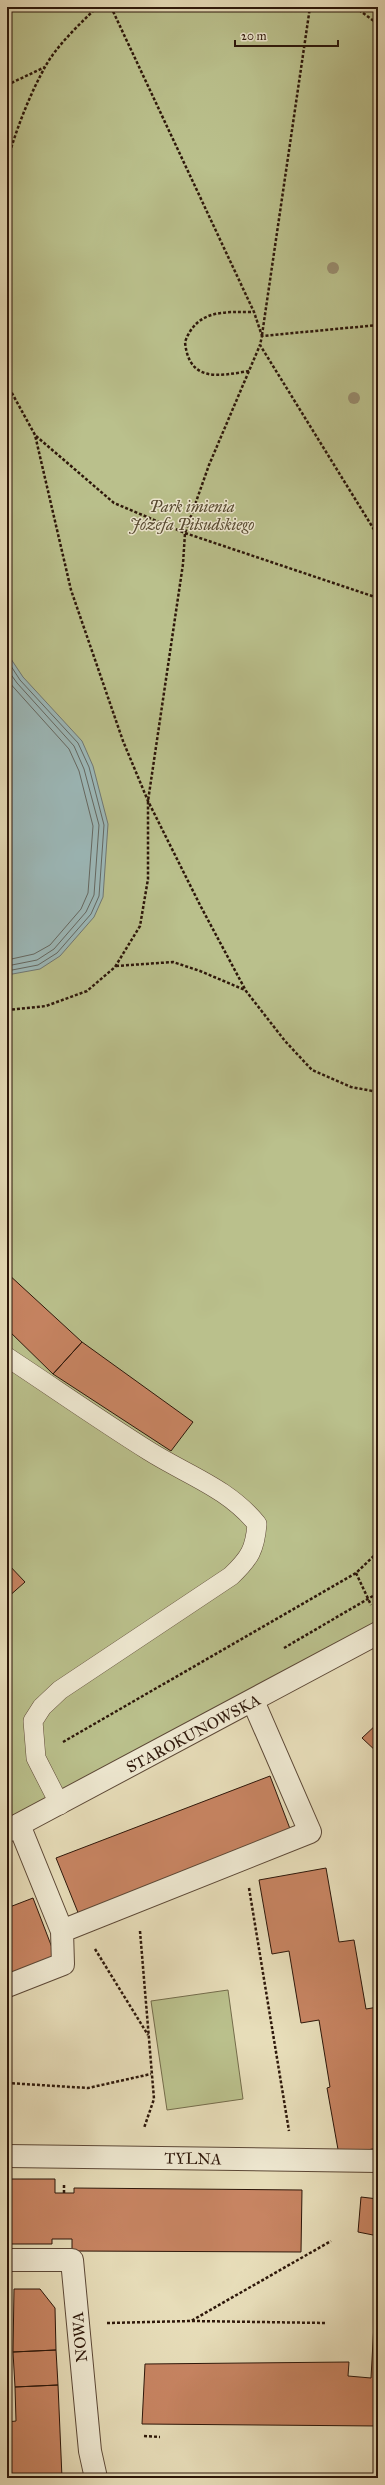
<svg xmlns="http://www.w3.org/2000/svg" width="385" height="2485" viewBox="0 0 385 2485" font-family="'IM FELL Great Primer',serif">
<style>
.green{fill:#bac08c;stroke:#746c4b}
.water{fill:#9cb9ba;stroke:#707874}
.lines{fill:none;stroke-linecap:round;stroke-linejoin:round}
.shore{stroke:#646862;stroke-width:1}
.building{fill:#c78462;stroke:#2d170a}
.service-casing{stroke:#5c4836;stroke-width:20}
.minor-casing{stroke:#5c4836;stroke-width:24}
.tertiary-casing{stroke:#5c4836;stroke-width:24}
.path{stroke:#2d170a;stroke-width:2.5;stroke-dasharray:3 2;stroke-linecap:butt}
.service{stroke:#efe9d2;stroke-width:19}
.minor{stroke:#efe9d2;stroke-width:22}
.tertiary{stroke:#efe9d2;stroke-width:22}
.tree{fill:#988c6e}
.labels{text-anchor:middle;stroke-width:3;stroke-linejoin:round;paint-order:stroke}
.park-label{font-size:16px;font-style:italic;fill:#574a31;stroke:#efe9d2}
.street-label{font-size:16px;fill:#2d170a;stroke:#efe9d2}
</style>
<rect width="100%" height="100%" fill="#e7ddb9"/>
<filter id="stains"><feTurbulence type="fractalNoise" baseFrequency=".005" numOctaves="4"/><feColorMatrix values="0 0 0 0 .2 0 0 0 0 .09 0 0 0 0 .02 0 0 0 .5 -.17"/></filter>
<radialGradient id="worn" r=".72"><stop offset=".6" stop-color="#630" stop-opacity="0"/><stop offset="1" stop-color="#630" stop-opacity=".3"/></radialGradient>
<path class="green" d="M7 7H378V1633L7 1831Z
M228 1990 243 2099 167 2110 151 2001Z"/>
<path class="water" d="M7 653 23 677 82 741 93 766 108 824 103 897 94 917 60 956 40 969 7 975Z"/>
<g class="lines">
<path class="shore" d="M7 660 20 680 78 743 89 767 104 825 99 896 91 914 57 953 38 965 7 971
M7 669 17 683 74 746 84 769 99 825 94 895 86 912 54 949 37 960 7 966
M7 680 69 749 79 771 93 826 88 893 81 909 50 945 34 954 7 960"/>
</g>
<path class="building" d="M7 1273 82 1342 53 1374 7 1329Z
M82 1342 193 1422 171 1451 53 1374Z
M7 1563 25 1582 7 1598Z
M378 1723V1753L362 1738Z
M270 1776 292 1834 79 1915 56 1858Z
M326 1868 339 1942 354 1940 366 2009 378 2007V2148L339 2155 327 2088 330 2087 319 2020 301 2023 289 1951 272 1954 259 1880Z
M33 1898 56 1958 7 1976V1908Z
M7 2179H55V2193H74V2188L302 2190 301 2252 72 2251V2239H52V2244H7Z
M361 2197 378 2199V2236L358 2232Z
M378 2251V2426L142 2424 145 2364 349 2362 348 2376 371 2378Z
M14 2289H40L55 2308 56 2350 13 2352Z
M56 2350 58 2385 15 2387 13 2352Z
M58 2385 62 2478H9L7 2422 16 2421 15 2387Z
M7 2433 9 2478H7Z"/>
<g class="lines">
<g class="service-casing">
<path id="service" d="M7 1357C54 1388 101 1421 149 1451 187 1475 228 1488 257 1524 255 1549 250 1558 231 1576L60 1690 42 1707 33 1721 36 1758 60 1805"/>
</g>
<g class="minor-casing">
<path id="minor" d="M19 1825 62 1931 310 1832 253 1701
M7 1986 63 1964 62 1931
M7 2156 378 2161
M7 2260H72L90 2451 96 2478"/>
</g>
<g class="tertiary-casing">
<path id="tertiary" d="M7 1831 378 1633"/>
</g>
<path class="path" d="M111 7 254 312 262 336
M355 7 378 24
M7 85 45 67
M7 162C16 130 29 96 45 67 57 45 79 25 97 7
M378 325 262 336 260 345 378 536
M262 335 310 7
M249 371C219 376 189 383 185 342 197 309 224 312 254 312
M7 384 35 435 71 590 123 741 148 801 200 905 246 991 285 1041 312 1070 351 1087 378 1092
M36 436 114 503 185 533 378 598
M116 966 173 962 200 971 245 990
M7 1010 46 1006 87 991 115 967 140 926 148 879V801L183 564 185 533 209 465 260 345
M356 1573 371 1605
M284 1648 378 1593
M63 1742 356 1573 378 1552
M249 1888 289 2131
M140 1931 154 2099 144 2128
M95 1949 148 2035
M7 2083 88 2088 151 2074
M64 2193V2185
M192 2321 327 2323
M107 2323 191 2321 331 2241
M144 2436 160 2437"/>
<use href="#service" class="service"/>
<use href="#minor" class="minor"/>
<use href="#tertiary" class="tertiary"/>
</g>
<g class="tree">
<circle cx="333" cy="268" r="6"/>
<circle cx="354" cy="398" r="6"/>
</g>
<g class="labels">
<g class="park-label">
<text x="192" y="512">Park imienia<tspan x="192" dy="18">Józefa Piłsudskiego</tspan></text>
</g>
<g class="street-label">
<text transform="translate(193 1733) rotate(-28)" y="6">STAROKUNOWSKA</text>
<text transform="translate(193 2158) rotate(1)" y="6">TYLNA</text>
<text transform="translate(79 2337) rotate(-95)" y="6">NOWA</text>
</g>
</g>
<rect width="385" height="2485" fill="none" stroke="#e7ddb9" stroke-width="24"/>
<rect x="8" y="8" width="369" height="2469" fill="none" stroke="#2d170a" stroke-width="2"/>
<rect x="12" y="12" width="361" height="2461" fill="none" stroke="#2d170a"/>
<path d="M235 40v6h103v-6" fill="none" stroke="#2d170a" stroke-width="2"/>
<text x="241" y="40" font-size="12" fill="#2d170a" stroke="#efe9d2" stroke-width="3" paint-order="stroke">20 m</text>
<rect width="100%" height="100%" filter="url(#stains)"/>
<rect width="100%" height="100%" fill="url(#worn)"/>
</svg>
